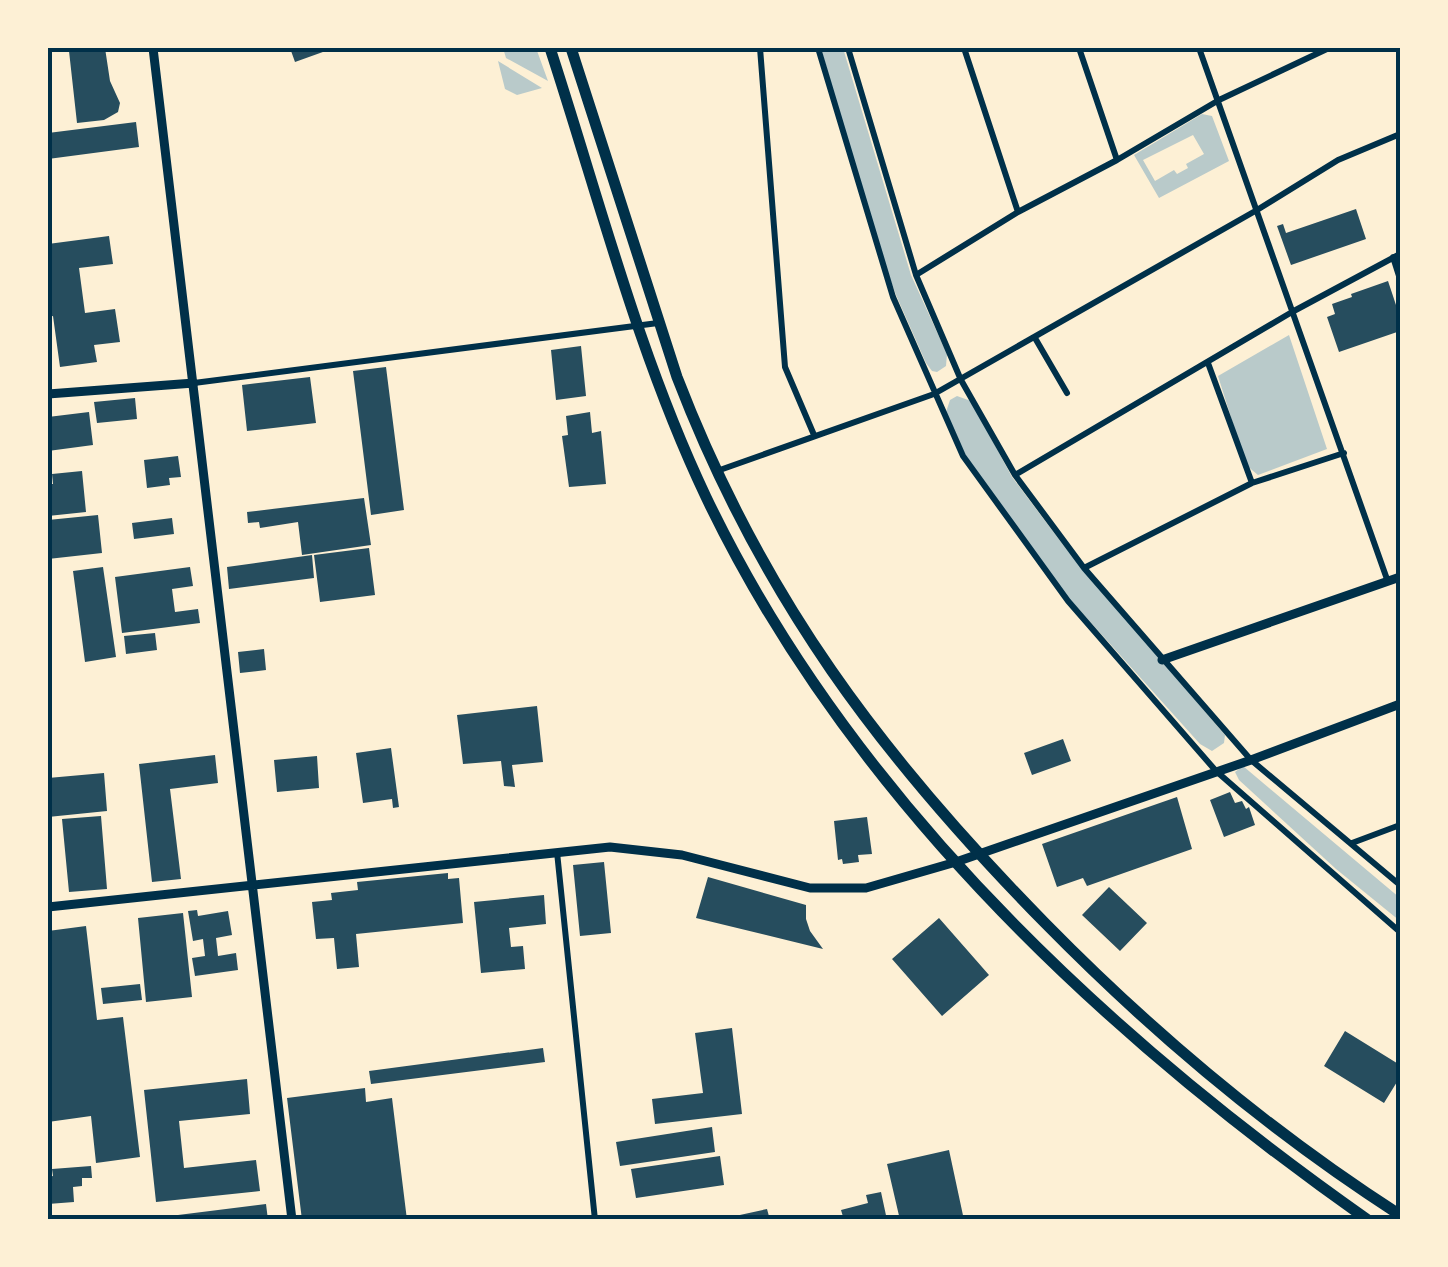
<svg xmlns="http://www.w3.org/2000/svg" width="1448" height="1267" viewBox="0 0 1448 1267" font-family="'IBM Plex Sans',sans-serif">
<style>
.green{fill:#b9caca;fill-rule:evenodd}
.building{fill:#264d5e}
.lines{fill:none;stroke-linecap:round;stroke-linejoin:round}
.minor{stroke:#003049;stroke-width:6}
.tertiary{stroke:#003049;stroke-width:9}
.trunk{stroke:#003049;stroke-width:11}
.neatline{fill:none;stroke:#003049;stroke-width:4}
</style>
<rect width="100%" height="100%" fill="#fdf0d5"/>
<path class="green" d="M503 48H536L548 81 506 58Z
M821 48H843L911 275 947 354 946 366 937 372 932 371 926 363 896 295 874 235Z
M498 61 542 88 517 95 505 89Z
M1202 114 1212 116 1229 161 1159 198 1134 155ZM1193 135 1204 154 1186 164 1188 168 1177 174 1174 170 1155 181 1143 160Z
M1289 335 1327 449 1258 475 1246 465 1218 376Z
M957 396 971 401 1012 477 1067 550 1225 735 1224 743 1212 751 1200 744 1067 596 966 456 946 412 950 400Z
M1243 766 1400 898V921L1336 869 1239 780 1235 772Z"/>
<path class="building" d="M88 48H105L110 81 120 103 118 112 104 120 77 123 69 51Z
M290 48H334L295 62Z
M136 122 139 147 48 159V133Z
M1356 209 1366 239 1291 265 1277 226 1283 224 1286 233Z
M109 236 113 264 79 268 85 313 115 309 120 342 94 345 97 362 60 367 53 316 48 317V244Z
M1388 281 1400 317V331L1339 352 1327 317 1335 314 1332 304 1352 297 1351 294Z
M581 346 586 396 556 400 551 350Z
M386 367 404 510 371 515 353 371Z
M310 377 316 423 247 431 242 385Z
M135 398 137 419 97 423 94 402Z
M89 412 93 445 48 451V417Z
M590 412 592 433 601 431 606 484 569 487 562 436 568 435 566 416Z
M178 456 181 477 169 478 170 485 147 488 144 460Z
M82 471 86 512 48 516V484H53L52 474Z
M364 498 371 545 302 555 298 522 260 528 259 522 248 523 247 512Z
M98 515 102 553 48 559V520Z
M172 518 174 534 134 539 132 523Z
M369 548 375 595 320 602 314 555Z
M312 555 314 578 229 589 227 567Z
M103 567 116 657 85 662 73 571Z
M190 567 193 586 172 589 175 612 198 609 200 623 122 633 115 577Z
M155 633 157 650 126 654 124 636Z
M264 649 266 670 240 673 238 652Z
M537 706 543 762 512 765 515 787 504 786 501 761 463 764 457 715Z
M1063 739 1071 761 1032 775 1024 753Z
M391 748 399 807 393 808 392 799 363 803 356 753Z
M215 755 218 783 170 789 181 879 152 882 139 764Z
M317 756 319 788 277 792 274 760Z
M104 773 107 811 48 817V778Z
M1230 792 1235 803 1242 801 1246 809 1249 807 1255 825 1224 837 1210 800Z
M1177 797 1192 849 1087 886 1083 878 1057 887 1042 844Z
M101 816 107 889 69 892 62 819Z
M867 817 872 854 858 855 859 862 843 864 842 859 838 860 834 821Z
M604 862 611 933 580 936 573 865Z
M448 873V879L459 878 463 923 356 934 359 967 337 969 334 938 316 939 312 902 332 900 331 893 358 890 357 882Z
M708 877 806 905V919L810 931 823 949 696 918Z
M1109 887 1147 923 1120 951 1082 915Z
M544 895 546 924 509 928 511 947 523 946 525 969 481 973 474 902Z
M197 910 198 916 228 911 232 935 216 938 218 956 236 953 238 970 195 976 192 958 205 956 203 939 193 941 188 911Z
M183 913 192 997 146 1002 138 918Z
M939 918 989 975 942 1016 892 959Z
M86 926 97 1020 123 1017 140 1157 96 1163 91 1116 48 1122V931Z
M140 984 142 1000 103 1004 101 988Z
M732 1028 742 1114 655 1124 652 1099 703 1093 695 1033Z
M1345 1031 1400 1065V1077L1384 1103 1324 1066Z
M543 1048 545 1062 371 1084 369 1071Z
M247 1079 250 1114 179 1121 184 1168 256 1160 260 1191 156 1202 144 1090Z
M365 1088 366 1102 392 1098 407 1220H302L287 1098Z
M712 1127 715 1152 620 1166 616 1142Z
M949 1150 964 1220H900L887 1164Z
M720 1156 724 1185 636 1198 631 1169Z
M91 1166 92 1178H82V1186L73 1187 74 1202 48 1204V1177L53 1176 52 1169Z
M881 1192 887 1220H844L841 1210 868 1203 866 1195Z
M266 1204 268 1220H162V1217Z
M767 1209 770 1220H726V1218Z"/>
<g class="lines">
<path class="minor" d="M760 48 785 367 814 435
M818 48 893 297 963 456 1068 601 1216 771 1400 932
M848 48 916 275 961 380 1015 475 1084 568 1251 760 1400 885
M964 48 1018 212
M1079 48 1117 160
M1199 48 1388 582
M1393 257 1400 279
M916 275 1018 212 1117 160 1219 100 1329 48
M1035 338 1067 393
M1208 363 1252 483
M194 383 658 323
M717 471 934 394 1257 210 1338 160 1400 134
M1015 475 1292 312 1400 254
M1084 568 1252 483 1344 453
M1352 843 1400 825
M557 852 595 1220"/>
<path class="tertiary" d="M153 48 292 1220
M48 394 194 383
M1162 660 1400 577
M48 907 610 847 682 855 810 888H866L956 862 1251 760 1400 704"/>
<path class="trunk" d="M550 48C599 198 638 354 706 497 848 794 1102 1033 1368 1220
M571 48 677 377C762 598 881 756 1045 923 1153 1033 1271 1132 1400 1215"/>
</g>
<rect width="1448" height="1267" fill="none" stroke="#fdf0d5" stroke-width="100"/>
<rect x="50" y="50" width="1348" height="1167" class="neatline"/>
</svg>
